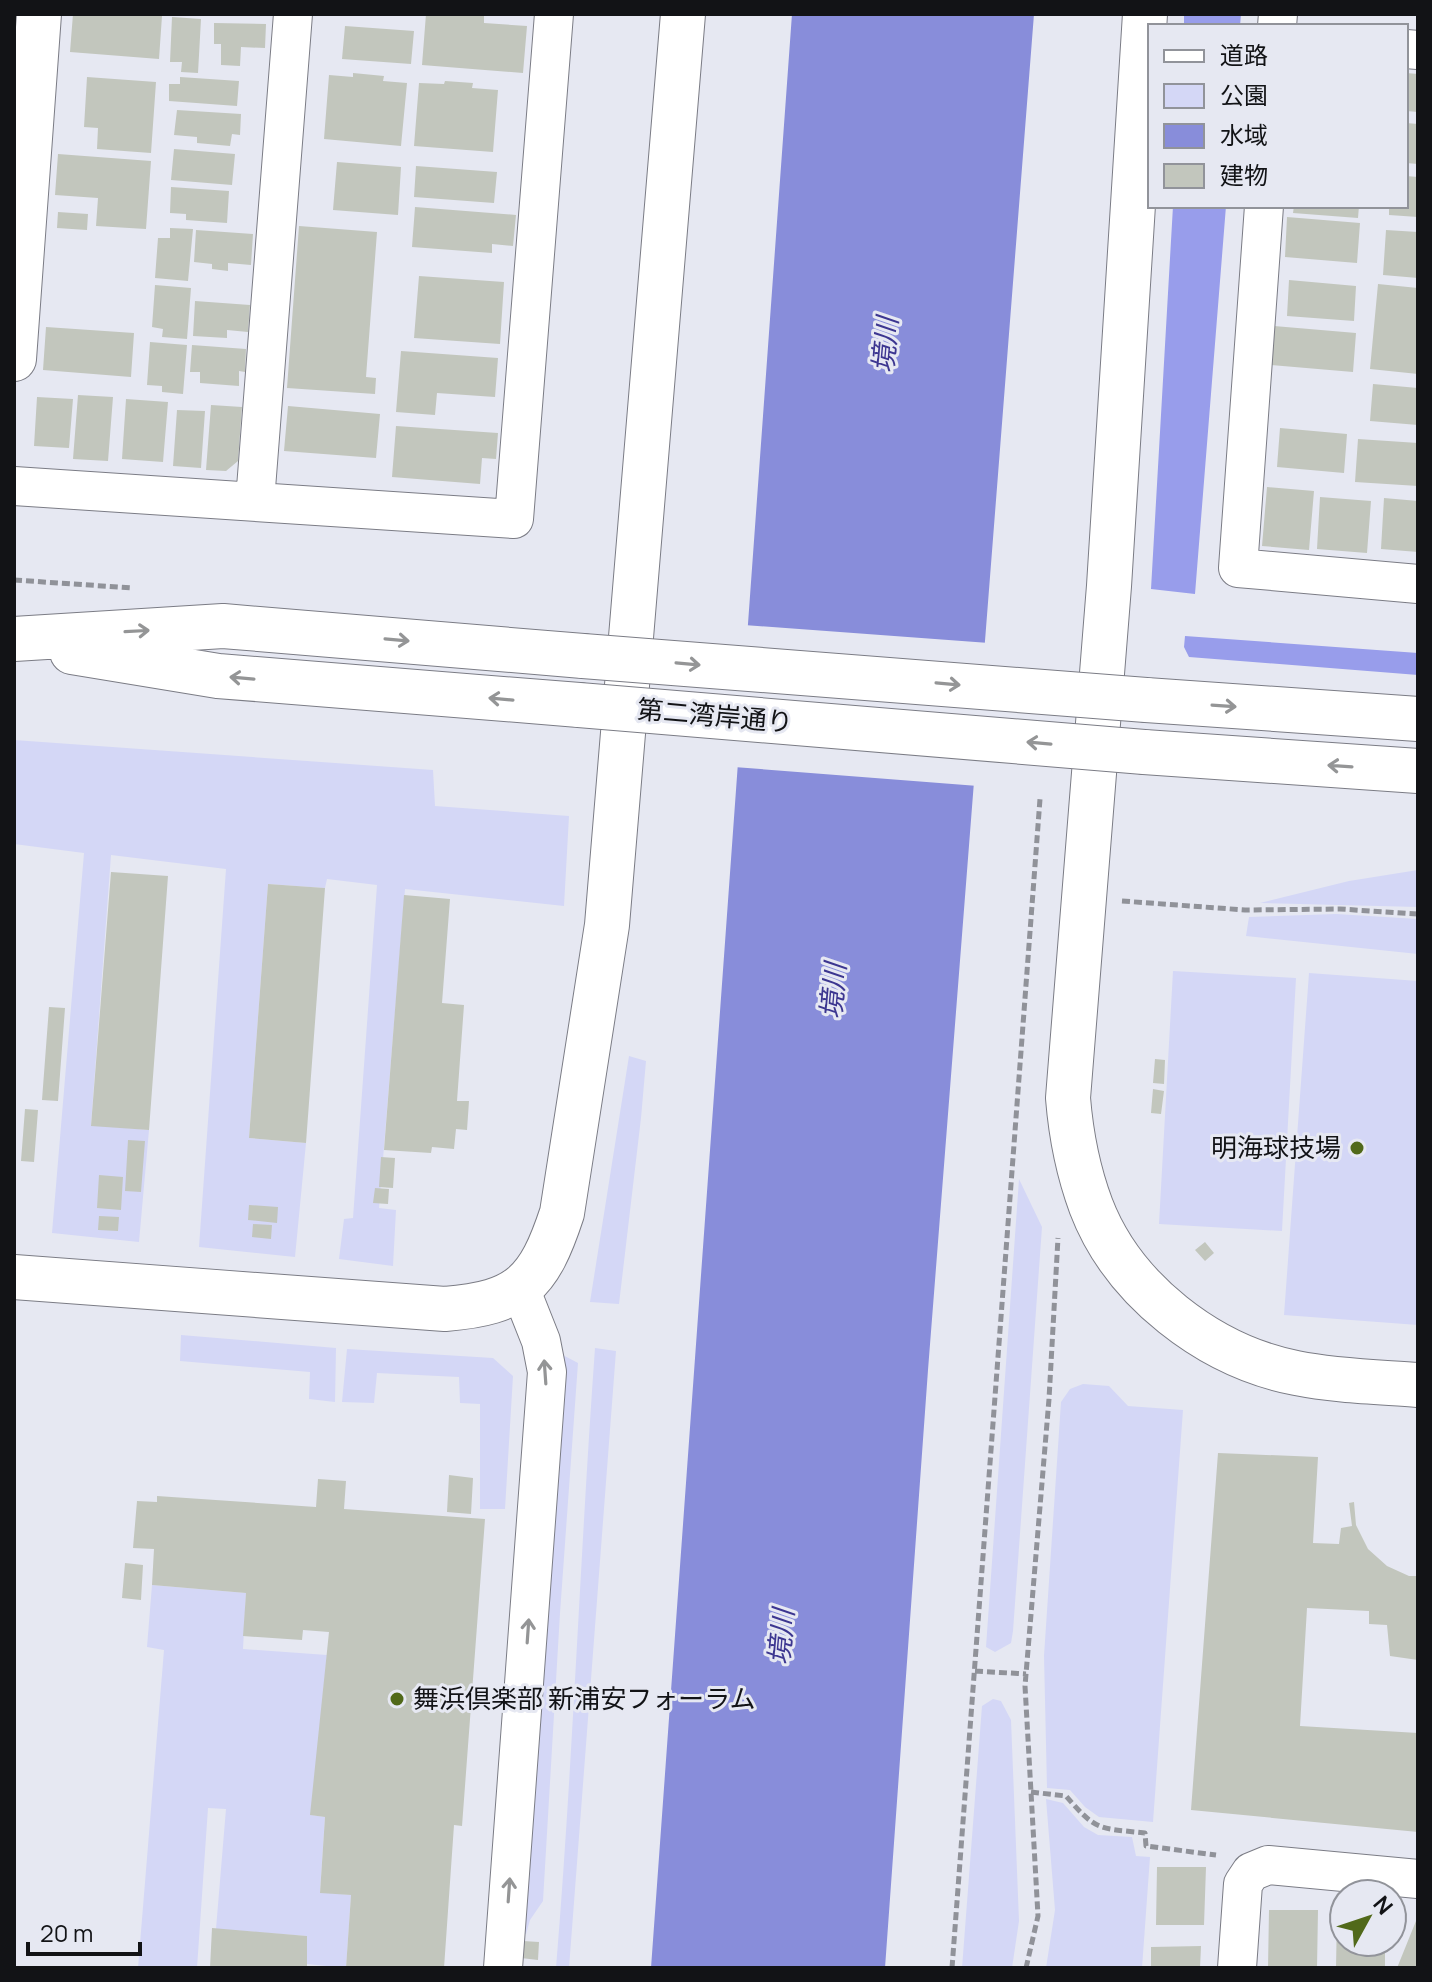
<svg xmlns="http://www.w3.org/2000/svg" width="1432" height="1982" viewBox="0 0 1432 1982" font-family="Manrope,'Noto Sans JP',sans-serif">
<style>
.green{fill:#d4d7f6}
.forest{fill:#989deb}
.water{fill:#888dda}
.pier{fill:#e6e8f2}
.building{fill:#c2c6bd}
.lines{fill:none;stroke-linecap:round;stroke-linejoin:round}
.minor-casing{stroke:#7b7c85;stroke-width:40}
.tertiary-casing{stroke:#7b7c85;stroke-width:46}
.path{stroke:#909299;stroke-width:5;stroke-dasharray:8 4;stroke-linecap:butt}
.minor{stroke:#fff;stroke-width:38}
.tertiary{stroke:#fff;stroke-width:44}
.tertiary-bridge-casing{stroke:#7b7c85;stroke-width:46;stroke-linecap:butt}
.tertiary-bridge{stroke:#fff;stroke-width:44}
.oneway{stroke:#949596}
.poi-dot{fill:#51691a;stroke:#e6e8f2;stroke-width:3}
.labels{text-anchor:middle;stroke-width:6;stroke-linejoin:round;paint-order:stroke}
.street-label{font-size:26px;fill:#121316;stroke:#e6e8f2}
.poi-label{font-size:26px;fill:#121316;stroke:#e6e8f2;text-anchor:end}
.water-label{font-size:28px;font-style:italic;fill:#3c3690;stroke:#e6e8f2}
</style>
<rect width="100%" height="100%" fill="#e6e8f2"/>
<path class="green" d="M14 740 433 770 435 806 569 816 564 906 405 889 379 1208 396 1210 393 1266 339 1259 344 1219 353 1218 377 885 327 879 325 888 268 884 249 1138 306 1143 295 1257 199 1247 226 869 111 855 91 1125 149 1130 139 1242 52 1233 84 853 14 844Z
M1418 870V907L1260 903 1349 881Z
M1336 914 1418 919V954L1246 936 1249 917Z
M1173 971 1296 978 1282 1231 1159 1224Z
M1309 973 1418 981V1325L1284 1315Z
M629 1056 646 1061 641 1118 619 1304 590 1302Z
M1019 1179 1042 1227 1013 1631 1011 1643 995 1652 986 1647Z
M181 1335 336 1348 335 1402 309 1399 310 1372 180 1361Z
M595 1348 616 1351 569 1968H556C573 1762 580 1555 595 1348Z
M347 1349 493 1358 513 1376 505 1509H480V1404L460 1403 459 1377 377 1373 374 1403 342 1402Z
M559 1353 578 1363 560 1613 543 1901 530 1920 526 1934 517 1933Z
M1083 1384 1109 1386 1128 1406 1183 1410 1153 1822 1099 1817 1085 1807 1070 1790 1047 1788 1044 1656 1061 1402 1070 1389Z
M152 1585 246 1593 243 1649 327 1655 311 1815 325 1817 320 1892 351 1895 346 1968 307 1964V1936L216 1929 226 1809 208 1808 197 1968H138L164 1650 147 1647Z
M993 1699 1001 1701 1011 1720 1019 1921 1012 1968H962L982 1706Z
M1046 1799 1063 1803 1084 1827 1098 1835 1132 1837 1136 1856 1150 1857 1142 1968H1046L1055 1910Z"/>
<path class="forest" d="M1184 14H1241L1240 26H1184Z
M1173 206H1226L1195 594 1151 589Z
M1185 636 1418 653V675L1189 657 1184 647Z"/>
<path class="water" d="M792 14H1034L928 1370 885 1968H651Z"/>
<path class="pier" d="M744 625 989 643 978 786 734 767Z"/>
<path class="building" d="M73 14 162 16 159 59 70 52Z
M426 14H484V23L527 26 523 73 422 65Z
M172 17 201 19 198 73 181 72 182 62H170Z
M214 23 266 24 265 48 241 47 240 66 221 65V44H214Z
M345 26 414 31 411 64 342 59Z
M353 73 384 76 383 81 407 83 401 146 324 139 329 75 353 77Z
M1406 73 1418 74V112L1406 111Z
M87 77 156 82 151 153 97 149 98 128 84 127Z
M180 77 239 81 237 106 169 101V84H180Z
M445 81 473 83 472 88 498 90 493 152 414 146 419 83 444 84Z
M177 110 241 114 240 135 232 134 230 146 197 143V137L174 135Z
M1406 123 1418 124V164L1406 163Z
M174 149 235 154 232 185 171 180Z
M58 154 151 161 146 229 96 226 98 198 55 195Z
M337 162 401 167 398 215 333 210Z
M416 166 497 172 494 203 414 197Z
M1406 176 1418 177V217L1389 215V206H1406Z
M171 187 229 191 227 223 186 220V214L170 213Z
M1294 206H1359L1358 218 1293 213Z
M415 207 516 215 513 246 492 244V253L412 247Z
M58 212 88 214 87 230 57 228Z
M1287 217 1360 223 1357 263 1285 257Z
M299 226 377 232 366 377 376 378 375 394 287 388Z
M170 228 193 229 188 281 155 278 158 238H170Z
M196 230 253 234 251 265 228 263V271L212 269V264L194 262Z
M1386 230 1418 232V278L1383 275Z
M419 276 504 282 500 344 414 338Z
M1289 280 1356 286 1354 321 1287 316Z
M1378 284 1418 288V374L1370 369Z
M155 285 191 288 187 339 162 337 163 329 152 327Z
M195 301 250 305 248 332 227 330V338L193 336Z
M1274 326 1356 333 1353 372 1271 365Z
M46 327 134 333 131 377 43 370Z
M150 342 187 345 183 394 162 392V386L147 385Z
M192 345 246 349 245 372 239 371V386L200 383V372H190Z
M401 351 498 358 495 397 437 393 435 415 396 412Z
M1373 384 1418 388V425L1370 421Z
M78 395 113 397 108 461 73 459Z
M37 397 73 399 69 448 34 446Z
M126 399 168 402 163 462 122 459Z
M211 405 242 407 238 461 226 471 206 470Z
M288 406 380 414 376 458 284 451Z
M177 410 205 411 201 468 173 466Z
M396 426 498 433 496 459 482 458 480 484 392 477Z
M1280 428 1347 434 1344 473 1277 467Z
M1358 439 1418 443V486L1355 482Z
M1267 487 1314 491 1309 550 1262 546Z
M1320 497 1371 501 1367 553 1317 549Z
M1384 498 1418 501V552L1381 549Z
M111 872 168 876 149 1130 91 1126Z
M268 884 325 888 306 1143 249 1138Z
M404 895 450 899 442 1003 464 1005 457 1101H469L467 1130 456 1129 454 1149 432 1147 431 1153 384 1150Z
M49 1007 65 1008 58 1101 42 1100Z
M1155 1059 1165 1060 1164 1084 1153 1083Z
M1153 1089 1164 1091 1161 1114 1151 1113Z
M25 1109 38 1110 34 1162 21 1161Z
M128 1140 145 1141 141 1192 125 1191Z
M381 1157 395 1158 393 1188 379 1187Z
M99 1175 123 1177 121 1210 97 1208Z
M375 1188 389 1189 388 1204 373 1203Z
M249 1205 278 1207 277 1223 248 1220Z
M99 1216 119 1217 118 1231 98 1230Z
M253 1224 272 1225 271 1239 252 1237Z
M1205 1242 1214 1253 1205 1261 1195 1250Z
M1218 1453 1318 1457 1313 1543 1339 1544 1341 1528 1352 1526 1349 1503 1354 1502 1356 1525 1368 1549 1387 1566 1409 1576H1418V1660L1390 1656 1387 1625 1369 1624V1611L1307 1608 1300 1726 1418 1733V1832L1191 1810Z
M449 1475 473 1478 471 1514 447 1512Z
M318 1479 346 1481 344 1509 485 1519 462 1826 454 1825 444 1968H346L351 1895 320 1893 325 1817 310 1815 329 1632 303 1630 302 1640 243 1636 246 1593 152 1585 154 1549 133 1548 137 1501 157 1502V1496L316 1507Z
M125 1563 143 1565 141 1600 122 1598Z
M1157 1867H1206L1204 1925H1156Z
M1269 1910H1318L1317 1968H1268Z
M1337 1913H1344V1942H1385V1968H1336Z
M1418 1916V1968H1397Z
M212 1928 307 1936V1968H210Z
M523 1941 539 1942 538 1960 521 1958Z
M1201 1946 1200 1968H1151V1947Z"/>
<g class="lines">
<g class="minor-casing">
<path id="minor" d="M1277 26 1278 14
M1406 49 1418 50
M1264 206 1238 568 1418 584
M14 486 514 519 554 14
M255 501 293 14
M503 1968 547 1372 541 1341 520 1288
M1237 1968 1243 1884 1251 1872 1268 1865 1418 1879"/>
</g>
<g class="tertiary-casing">
<path id="tertiary" d="M1145 14 1109 586 1068 1098C1071 1135 1078 1171 1091 1206 1123 1290 1209 1356 1296 1373 1336 1381 1378 1382 1418 1385
M14 359 39 14
M14 639 223 626 583 656
M72 652 218 676 579 705
M1146 700 1418 719
M1144 752 1418 771
M14 1277 445 1309C520 1303 539 1283 562 1213L607 925 683 14"/>
</g>
<path class="path" d="M14 580 133 588
M1122 901 1245 910 1340 909 1418 914
M975 1671 1026 1674
M1031 1792 1066 1796C1097 1832 1099 1828 1145 1833L1146 1846 1216 1855
M952 1968 1040 799
M1026 1968 1038 1916 1025 1686 1049 1399 1058 1238"/>
<use href="#minor" class="minor"/>
<use href="#tertiary" class="tertiary"/>
<g class="tertiary-bridge-casing">
<path id="tertiary-bridge" d="M583 656 1146 700
M579 705 1144 752"/>
</g>
<use href="#tertiary-bridge" class="tertiary-bridge"/>
</g>
<defs><path id="oneway-shaft" d="M-6 0H5M1.5-3L5.5 0L1.5 3" fill="none" stroke-width="1.6" stroke-linecap="round" stroke-linejoin="round" transform="scale(2)"/></defs>
<g class="oneway">
<use href="#oneway-shaft" transform="translate(137 631) rotate(-3)"/>
<use href="#oneway-shaft" transform="translate(397 640) rotate(5)"/>
<use href="#oneway-shaft" transform="translate(688 664) rotate(5)"/>
<use href="#oneway-shaft" transform="translate(242 678) rotate(-175)"/>
<use href="#oneway-shaft" transform="translate(948 684) rotate(5)"/>
<use href="#oneway-shaft" transform="translate(501 699) rotate(-175)"/>
<use href="#oneway-shaft" transform="translate(1224 706) rotate(4)"/>
<use href="#oneway-shaft" transform="translate(1039 743) rotate(-175)"/>
<use href="#oneway-shaft" transform="translate(1340 766) rotate(-176)"/>
<use href="#oneway-shaft" transform="translate(545 1372) rotate(-94)"/>
<use href="#oneway-shaft" transform="translate(528 1631) rotate(-86)"/>
<use href="#oneway-shaft" transform="translate(509 1890) rotate(-86)"/>
</g>
<g class="poi-dot">
<circle cx="1357" cy="1148" r="8"/>
<circle cx="397" cy="1699" r="8"/>
</g>
<g class="labels">
<g class="street-label">
<text transform="translate(715 716) rotate(5)" y="9">第二湾岸通り</text>
</g>
<g class="poi-label">
<text x="1341" y="1157">明海球技場</text>
<text x="413" y="1708" text-anchor="start">舞浜倶楽部 新浦安フォーラム</text>
</g>
<g class="water-label">
<text transform="translate(885 345) rotate(-85)" y="10">境川</text>
<text transform="translate(833 991) rotate(-85)" y="10">境川</text>
<text transform="translate(781 1637) rotate(-85)" y="10">境川</text>
</g>
</g>
<rect width="1432" height="1982" fill="none" stroke="#121316" stroke-width="32"/>
<rect x="1148" y="24" width="260" height="184" fill="#e6e8f2" stroke="#91939a" stroke-width="2"/>
<rect x="1164" y="50" width="40" height="12" fill="#ffffff" stroke="#91939a" stroke-width="2"/>
<text x="1220" y="64" font-size="24" fill="#121316">道路</text>
<rect x="1164" y="84" width="40" height="24" fill="#d4d7f6" stroke="#91939a" stroke-width="2"/>
<text x="1220" y="104" font-size="24" fill="#121316">公園</text>
<rect x="1164" y="124" width="40" height="24" fill="#888dda" stroke="#91939a" stroke-width="2"/>
<text x="1220" y="144" font-size="24" fill="#121316">水域</text>
<rect x="1164" y="164" width="40" height="24" fill="#c2c6bd" stroke="#91939a" stroke-width="2"/>
<text x="1220" y="184" font-size="24" fill="#121316">建物</text>
<g transform="translate(1368 1918) rotate(50)"><circle r="38" fill="#e6e8f2" stroke="#91939a" stroke-width="2"/>
<path d="M0-6L14 30L0 20L-14 30Z" fill="#51691a"/>
<text y="-12" font-size="22" font-weight="bold" text-anchor="middle" fill="#121316">N</text>
</g>
<path d="M28 1942v12h112v-12" fill="none" stroke="#121316" stroke-width="4"/>
<text x="40" y="1942" font-size="24" fill="#121316" stroke="#e6e8f2" stroke-width="6" paint-order="stroke">20 m</text>
</svg>
